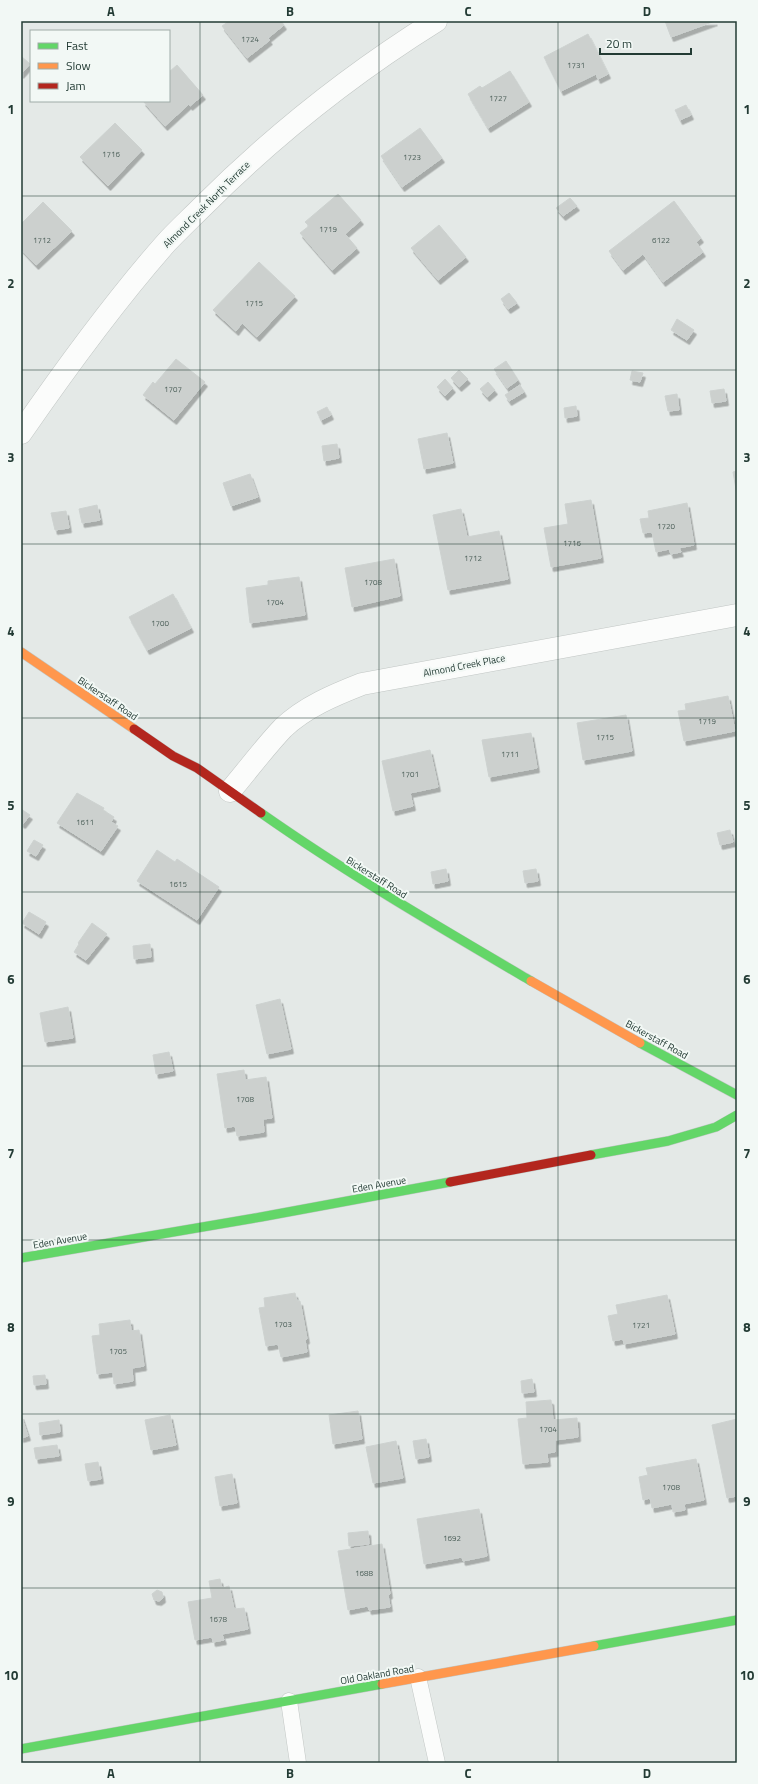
<svg xmlns="http://www.w3.org/2000/svg" width="758" height="1784" viewBox="0 0 758 1784" font-family="'Titillium Web',sans-serif">
<style>
.building{fill:#ccd0ce;stroke:#cdd2d0;filter:url(#shadow)}
.lines{fill:none;stroke-linecap:round;stroke-linejoin:round}
.lane-casing{stroke:#c1c6c4;stroke-width:17}
.street-casing{stroke:#c1c6c4;stroke-width:23}
.fast-casing{stroke:#c0c6c4;stroke-width:10}
.slow-casing{stroke:#c0c6c4;stroke-width:10}
.jam-casing{stroke:#c0c6c4;stroke-width:10}
.lane{stroke:#fbfcfb;stroke-width:16}
.street{stroke:#fbfcfb;stroke-width:22}
.fast{stroke:#63d668;stroke-width:9}
.slow{stroke:#ff974d;stroke-width:9}
.jam{stroke:#b3261e;stroke-width:9}
.grid{fill:none;stroke:#233b34;stroke-width:1;stroke-opacity:0.55}
.labels{text-anchor:middle;stroke-width:4;stroke-linejoin:round;paint-order:stroke}
.number-label{font-size:8px;fill:#4e615b}
.street-label{font-size:10px;fill:#233b34;stroke:#f2f8f5}
.neatline{fill:none;stroke:#233b34;stroke-width:1.5}
.grid-label{font-size:13px;text-anchor:middle;font-weight:bold;fill:#233b34}
</style>
<defs>
<filter id="shadow"><feDropShadow dx="2.5" dy="4.5" stdDeviation="0" flood-color="#0004"/></filter>
</defs>
<rect width="100%" height="100%" fill="#e4e9e7"/>
<path class="building" d="M229 21H281L284 25 268 38 270 40 247 58 222 26Z
M665 21H715L671 37Z
M588 34 608 74 598 79 596 74 561 91 544 57Z
M21 56 30 64 21 74Z
M177 65 203 95 190 106 189 104 165 126 143 101H169V72Z
M510 71 529 102 488 128 468 94 480 86 482 88Z
M686 105 691 115 680 120 675 110Z
M115 123 142 150 108 186 80 157Z
M420 128 442 158 402 187 381 156Z
M338 194 361 220 345 234 357 248 332 270 300 233 309 226 305 222Z
M570 198 577 206 563 216 556 208Z
M674 201 701 238 696 242 703 252 663 282 643 254 623 270 609 251Z
M43 202 72 231 36 265 21 249V224Z
M439 225 466 257 438 280 411 248Z
M259 262 295 296 257 337 242 323 236 331 213 310Z
M509 293 517 303 508 309 501 299Z
M677 319 694 330 687 340 671 330Z
M176 359 205 382 174 420 143 395 153 382 155 384Z
M506 361 518 380 507 388 494 369Z
M459 370 468 379 459 387 451 378Z
M632 371 643 373 640 382 630 380Z
M445 379 453 388 445 396 437 387Z
M488 382 495 390 487 397 480 389Z
M520 385 524 392 509 401 505 395Z
M724 389 726 401 712 403 710 391Z
M677 394 679 410 668 411 665 396Z
M576 406 577 416 565 418 564 408Z
M327 407 331 415 321 420 317 412Z
M447 433 453 463 424 469 418 439Z
M337 444 339 458 324 461 322 446Z
M737 471V495L733 472Z
M250 474 258 497 231 506 223 483Z
M591 500 601 558 551 567 544 528 568 524 565 504Z
M687 503 694 545 679 548 681 552 671 554 669 549 656 552 652 532 643 533 640 519 649 518 648 511Z
M97 505 100 520 82 523 79 509Z
M461 509 467 537 499 531 508 579 448 590 433 515Z
M66 511 69 528 55 530 51 513Z
M394 559 400 596 352 607 345 568Z
M299 577 305 615 250 623 246 588 268 585V581Z
M173 594 191 628 147 650 129 617Z
M728 696 735 731 684 741 678 711 686 710 685 704Z
M626 715 632 751 583 760 577 723Z
M531 733 537 768 489 777 482 740Z
M430 750 438 787 410 793 413 806 393 811 382 761Z
M77 793 104 808 103 810 114 817 111 822 118 826 101 851 57 823Z
M21 809 30 815 23 824 21 823Z
M730 830 733 842 720 845 717 833Z
M34 840 43 845 36 856 27 851Z
M157 850 175 862 177 859 219 887 197 920 137 881Z
M446 869 448 881 433 884 431 872Z
M536 869 538 881 525 883 523 871Z
M29 912 46 922 39 934 22 923Z
M92 923 107 934 86 960 74 952 79 944 78 943Z
M150 944 151 957 134 959 133 946Z
M280 999 291 1049 267 1054 256 1005Z
M68 1007 73 1038 45 1042 40 1013Z
M169 1052 173 1071 156 1074 153 1055Z
M244 1070 245 1080 266 1077 272 1118 263 1119 264 1132 237 1136 235 1126 225 1128 217 1074Z
M295 1293 297 1301H300L307 1339 305 1340 307 1352 281 1357 278 1344 266 1346 259 1308 265 1307 264 1298Z
M667 1295 675 1334 624 1344 623 1339 613 1341 608 1316 618 1314 616 1305Z
M130 1320 131 1331 139 1330 144 1366 132 1368 133 1381 114 1384 113 1372 97 1374 92 1336 100 1335 99 1324Z
M45 1375 46 1384 34 1385 33 1376Z
M532 1379 534 1392 522 1393 521 1381Z
M551 1400 553 1420 577 1418 578 1437 555 1440V1452L547 1453 548 1462 523 1464 518 1419 527 1418 526 1402Z
M358 1411 362 1439 333 1444 329 1415Z
M21 1415 28 1436 21 1438Z
M170 1415 176 1445 151 1450 145 1420Z
M737 1419V1496L727 1498 712 1425Z
M59 1420 60 1432 40 1435 39 1423Z
M426 1439 429 1457 416 1459 413 1441Z
M396 1441 403 1478 373 1483 366 1447Z
M57 1445 59 1456 36 1459 34 1448Z
M696 1459 704 1500 684 1504 685 1510 673 1512 672 1504 652 1508 650 1498 643 1500 639 1477 648 1475 646 1468Z
M98 1462 101 1479 88 1481 85 1464Z
M232 1474 237 1503 220 1506 215 1477Z
M479 1509 487 1556 463 1561 462 1557 424 1564 417 1519Z
M368 1531 369 1544 349 1546 348 1533Z
M382 1544 390 1594 388 1595 390 1607 369 1610 368 1606 348 1610 338 1551Z
M220 1579 222 1588 229 1586 234 1609 244 1608 248 1629 222 1634 224 1640 213 1642 212 1637 195 1640 188 1602 212 1598 209 1581Z
M157 1590 162 1592 163 1598 159 1601 154 1600 152 1594Z"/>
<g class="lines">
<g class="lane-casing">
<path id="lane" d="M418 1677 437 1763
M289 1701 298 1763"/>
</g>
<g class="street-casing">
<path id="street" d="M21 433C66 368 113 303 166 243 177 231 190 219 202 207 273 136 351 74 436 21
M230 791C247 771 264 748 283 728 305 707 334 695 362 684L737 615"/>
</g>
<g class="fast-casing">
<path id="fast" d="M261 813C348 874 439 927 531 981
M640 1043 737 1095
M591 1155 668 1141 716 1127 737 1115
M21 1258 261 1217 450 1182
M594 1646 737 1620
M21 1749 382 1684"/>
</g>
<g class="slow-casing">
<path id="slow" d="M21 652 134 729
M531 981 640 1043
M382 1684 594 1646"/>
</g>
<g class="jam-casing">
<path id="jam" d="M134 729 173 756 197 768 261 813
M450 1182 591 1155"/>
</g>
<use href="#lane" class="lane"/>
<use href="#street" class="street"/>
<use href="#fast" class="fast"/>
<use href="#slow" class="slow"/>
<use href="#jam" class="jam"/>
</g>
<path class="grid" d="M200 21V1763M379 21V1763M558 21V1763M21 196H737M21 370H737M21 544H737M21 718H737M21 892H737M21 1066H737M21 1240H737M21 1414H737M21 1588H737"/>
<g class="labels">
<g class="number-label">
<text x="250" y="42">1724</text>
<text x="576" y="68">1731</text>
<text x="498" y="101">1727</text>
<text x="111" y="157">1716</text>
<text x="412" y="160">1723</text>
<text x="328" y="232">1719</text>
<text x="42" y="243">1712</text>
<text x="661" y="243">6122</text>
<text x="254" y="306">1715</text>
<text x="173" y="392">1707</text>
<text x="666" y="529">1720</text>
<text x="572" y="546">1716</text>
<text x="473" y="561">1712</text>
<text x="373" y="585">1708</text>
<text x="275" y="605">1704</text>
<text x="160" y="626">1700</text>
<text x="707" y="724">1719</text>
<text x="605" y="740">1715</text>
<text x="510" y="757">1711</text>
<text x="410" y="777">1701</text>
<text x="85" y="825">1611</text>
<text x="178" y="887">1615</text>
<text x="245" y="1102">1708</text>
<text x="283" y="1327">1703</text>
<text x="641" y="1328">1721</text>
<text x="118" y="1354">1705</text>
<text x="548" y="1432">1704</text>
<text x="671" y="1490">1708</text>
<text x="452" y="1541">1692</text>
<text x="364" y="1576">1688</text>
<text x="218" y="1622">1678</text>
</g>
<g class="street-label">
<text transform="translate(206 204) rotate(-45)" y="4">Almond Creek North Terrace</text>
<text transform="translate(464 665) rotate(-11)" y="4">Almond Creek Place</text>
<text transform="translate(108 698) rotate(34)" y="4">Bickerstaff Road</text>
<text transform="translate(377 877) rotate(32)" y="4">Bickerstaff Road</text>
<text transform="translate(657 1039) rotate(29)" y="4">Bickerstaff Road</text>
<text transform="translate(379 1184) rotate(-10)" y="4">Eden Avenue</text>
<text transform="translate(60 1240) rotate(-10)" y="4">Eden Avenue</text>
<text transform="translate(377 1674) rotate(-10)" y="4">Old Oakland Road</text>
</g>
</g>
<rect width="758" height="1784" fill="none" stroke="#f2f8f5" stroke-width="44"/>
<rect x="30" y="30" width="140" height="72" fill="#f2f8f5" stroke="#9faca8"/>
<rect x="38" y="43" width="20" height="6" fill="#63d668" stroke="#9faca8"/>
<text x="66" y="50" font-size="12" fill="#233b34">Fast</text>
<rect x="38" y="63" width="20" height="6" fill="#ff974d" stroke="#9faca8"/>
<text x="66" y="70" font-size="12" fill="#233b34">Slow</text>
<rect x="38" y="83" width="20" height="6" fill="#b3261e" stroke="#9faca8"/>
<text x="66" y="90" font-size="12" fill="#233b34">Jam</text>
<path d="M600 48v6h91v-6" fill="none" stroke="#233b34" stroke-width="2"/>
<text x="606" y="48" font-size="12" fill="#233b34" stroke="#f2f8f5" stroke-width="3" paint-order="stroke">20 m</text>
<rect x="22" y="22" width="714" height="1740" class="neatline"/>
<g class="grid-label">
<text x="111" y="16">A</text>
<text x="290" y="16">B</text>
<text x="468" y="16">C</text>
<text x="647" y="16">D</text>
<text x="11" y="114">1</text>
<text x="747" y="114">1</text>
<text x="11" y="288">2</text>
<text x="747" y="288">2</text>
<text x="11" y="462">3</text>
<text x="747" y="462">3</text>
<text x="11" y="636">4</text>
<text x="747" y="636">4</text>
<text x="11" y="810">5</text>
<text x="747" y="810">5</text>
<text x="11" y="984">6</text>
<text x="747" y="984">6</text>
<text x="11" y="1158">7</text>
<text x="747" y="1158">7</text>
<text x="11" y="1332">8</text>
<text x="747" y="1332">8</text>
<text x="11" y="1506">9</text>
<text x="747" y="1506">9</text>
<text x="11" y="1680">10</text>
<text x="747" y="1680">10</text>
<text x="111" y="1778">A</text>
<text x="290" y="1778">B</text>
<text x="468" y="1778">C</text>
<text x="647" y="1778">D</text>
</g>
</svg>
